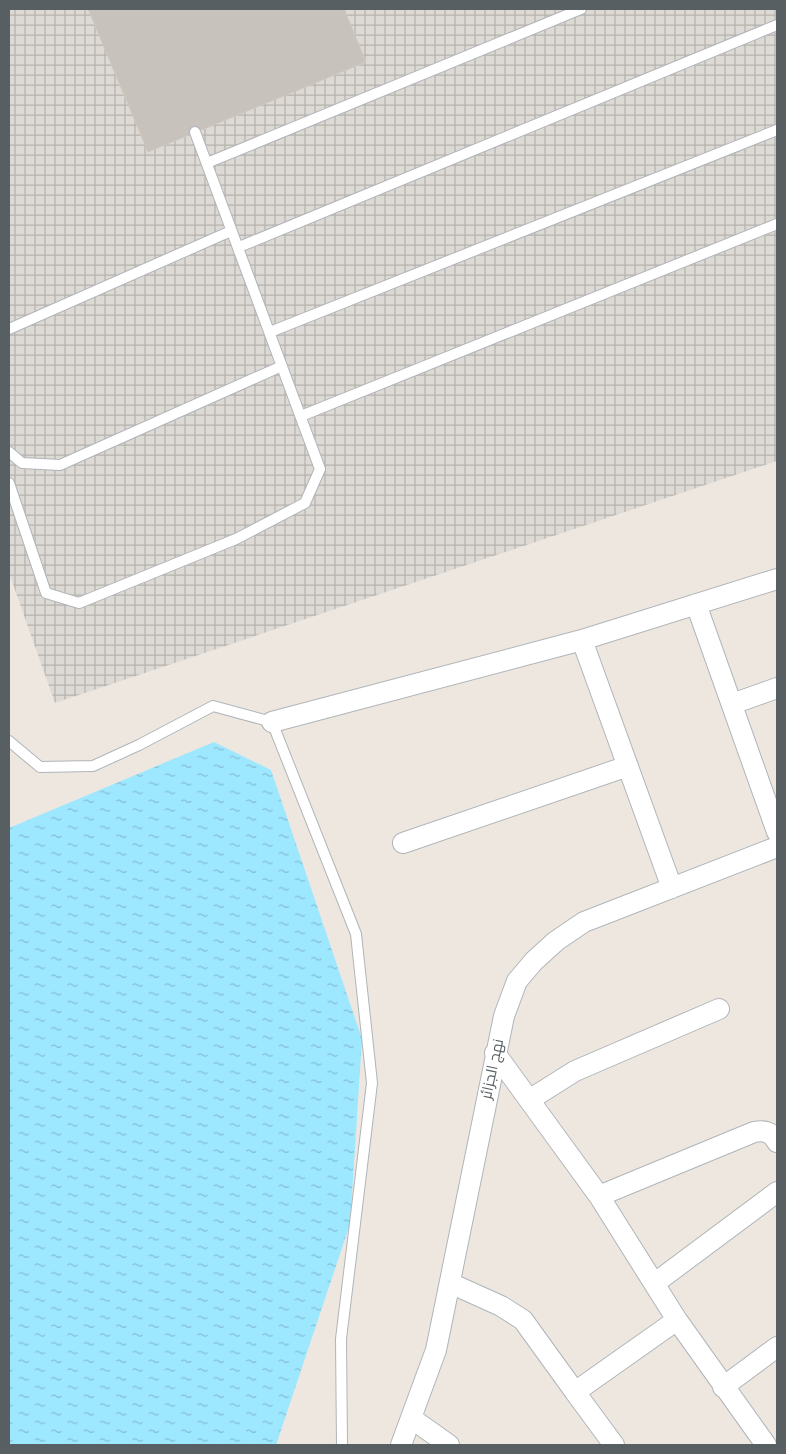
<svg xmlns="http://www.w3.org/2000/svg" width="786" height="1454" viewBox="0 0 786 1454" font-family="'Open Sans',Cairo,sans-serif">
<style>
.industrial{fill:url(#industrial-grid)}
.water{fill:url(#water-ripples)}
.building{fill:#c8c2bc;stroke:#d2c8bd}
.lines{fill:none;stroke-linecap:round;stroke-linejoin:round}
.lane-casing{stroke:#b0b5b9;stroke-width:12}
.street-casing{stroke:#b0b5b9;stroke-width:22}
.lane{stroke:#fff;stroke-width:10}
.street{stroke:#fff;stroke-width:20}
.labels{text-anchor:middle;stroke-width:4;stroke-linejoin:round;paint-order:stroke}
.street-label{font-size:15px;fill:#585f62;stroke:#fff}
</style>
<defs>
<pattern id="industrial-grid" width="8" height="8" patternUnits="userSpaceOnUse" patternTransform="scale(1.25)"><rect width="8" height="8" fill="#ddd9d4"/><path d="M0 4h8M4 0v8" fill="none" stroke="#b6b3af"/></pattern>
<pattern id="water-ripples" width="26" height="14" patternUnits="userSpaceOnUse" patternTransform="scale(1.25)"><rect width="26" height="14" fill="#9de7ff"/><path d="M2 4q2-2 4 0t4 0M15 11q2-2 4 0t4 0" fill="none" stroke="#83bed2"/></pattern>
</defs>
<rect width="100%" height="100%" fill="#ede7df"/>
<path class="industrial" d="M9 9H777V461L55 703 9 573Z"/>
<path class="water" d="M214 742 271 770 362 1039 350 1224 276 1445H9V828Z"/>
<path class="building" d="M88 9H344L366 62 148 152Z"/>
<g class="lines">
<g class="lane-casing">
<path id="lane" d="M207 163 581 9
M239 247 777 25
M9 329 231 231
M270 332 777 130
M301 416 777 224
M9 452 22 463 60 465 282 366
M9 483 46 593 79 603 236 539 305 503 320 469 195 132
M9 741 40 767 93 766 139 745 213 706 272 722 356 934 372 1083 341 1339 342 1445"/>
</g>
<g class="street-casing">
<path id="street" d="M696 604 777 832
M582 640 672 888
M732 704 777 688
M272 722 582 640 777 579
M403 843 628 766
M495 1053 599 1196 677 1320 766 1445
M529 1100 575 1071 719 1009
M599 1196 754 1132C764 1130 772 1132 777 1142
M450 1283 501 1306 523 1320 575 1392 677 1320
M655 1283 777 1192
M723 1387 777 1347
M575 1392 614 1445
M411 1418 449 1445
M401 1445 436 1350 504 1016 517 981 534 961 556 941 584 922 777 847"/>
</g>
<use href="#lane" class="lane"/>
<use href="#street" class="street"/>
</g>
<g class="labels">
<g class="street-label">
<text transform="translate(492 1069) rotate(-78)" y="5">نهج الجزائر</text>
</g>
</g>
<rect width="786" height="1454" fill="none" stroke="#585f62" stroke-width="20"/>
</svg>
